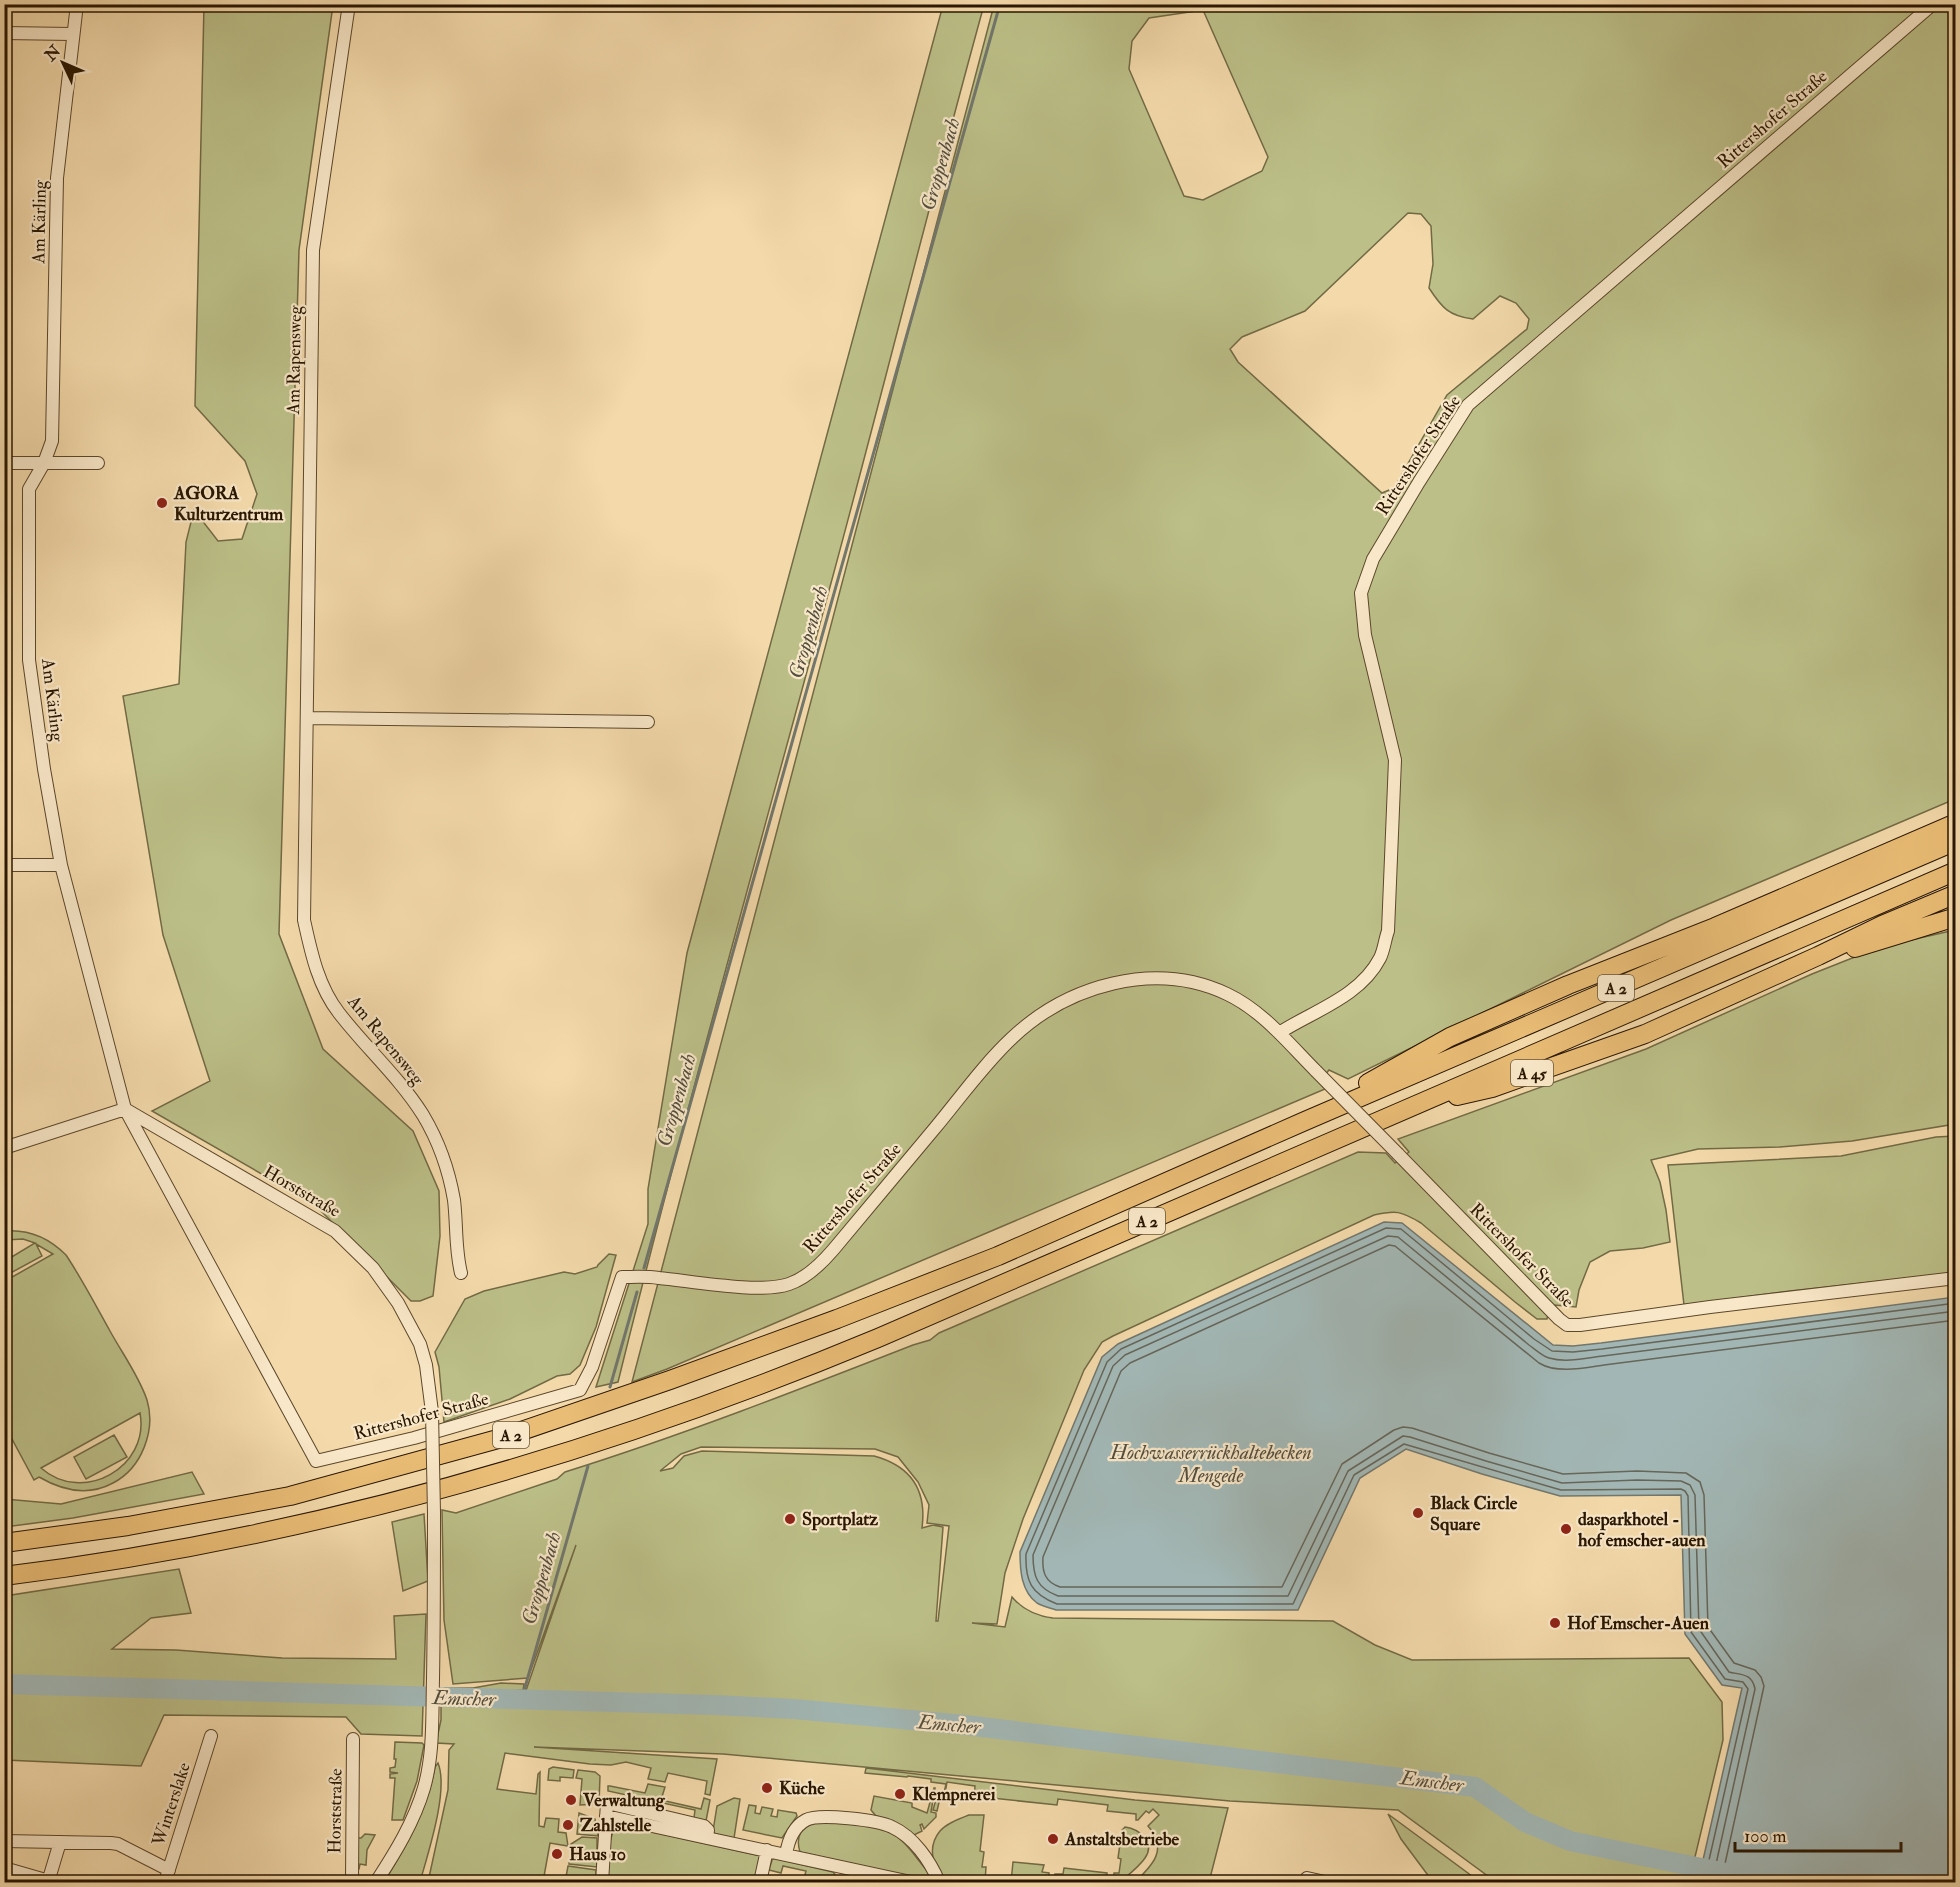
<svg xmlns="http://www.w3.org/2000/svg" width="1960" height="1887" viewBox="0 0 1960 1887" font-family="'IM FELL Double Pica',serif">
<rect width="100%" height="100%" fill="#f4daab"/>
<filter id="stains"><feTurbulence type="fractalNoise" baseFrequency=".00333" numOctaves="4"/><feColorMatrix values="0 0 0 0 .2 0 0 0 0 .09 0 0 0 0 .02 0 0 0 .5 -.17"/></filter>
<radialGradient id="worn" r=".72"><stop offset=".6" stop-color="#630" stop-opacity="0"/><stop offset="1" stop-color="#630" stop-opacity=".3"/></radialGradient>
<path fill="#bcbf88" stroke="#726a44" stroke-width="1.5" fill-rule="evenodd" d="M 204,5 L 333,5 L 299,250 L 279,934 L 323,1049 L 413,1131 L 439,1191 L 440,1236 L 433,1296 L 420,1301 L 411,1301 L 314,1204 L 152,1111 L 210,1081 L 163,935 L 123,696 L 179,684 L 186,542 L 194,510 L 218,541 L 242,539 L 257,494 L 245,461 L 195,406 Z
M 943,5 L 984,5 C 932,193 885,383 834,572 C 761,842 685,1111 618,1382 L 596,1387 L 648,1224 L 648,1189 L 687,953 Z
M 994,5 L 1955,5 L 1955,799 L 1671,920 L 1348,1079 L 1329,1070 L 1319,1082 L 1325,1089 L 667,1369 L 632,1382 ZM 1203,10 L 1268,157 L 1262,171 L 1203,200 L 1184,196 L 1129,69 L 1132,41 L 1149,18 ZM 1408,213 L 1421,214 L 1431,226 L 1433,264 L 1429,288 C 1442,308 1449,316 1473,319 L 1500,296 L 1516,303 L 1529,319 L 1527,329 L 1447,395 L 1394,488 L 1382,493 L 1238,362 L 1230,349 L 1242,337 L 1305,311 Z
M 1955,930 L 1955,1124 L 1852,1141 L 1780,1147 L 1698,1149 L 1651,1160 L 1660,1182 L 1666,1210 L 1670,1242 L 1643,1248 L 1610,1251 L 1590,1262 L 1579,1290 L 1576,1307 L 1554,1305 L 1549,1310 L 1547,1319 L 1537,1319 L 1515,1302 L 1421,1223 C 1401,1211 1396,1210 1374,1215 L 1113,1336 L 1102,1342 L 1084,1370 L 1023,1519 L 1005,1573 L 997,1624 L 972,1623 L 1005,1627 L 1012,1597 C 1023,1610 1036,1616 1053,1618 L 1333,1621 L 1375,1645 L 1412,1660 L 1689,1658 L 1722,1702 L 1723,1740 L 1689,1882 L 1496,1882 L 1398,1810 L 1230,1801 L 723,1754 L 534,1747 L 717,1759 L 710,1795 L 705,1794 L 707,1781 L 668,1773 L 665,1782 L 648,1779 L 651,1768 L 626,1762 L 611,1765 L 590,1764 L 505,1753 L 497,1789 L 536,1794 L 538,1774 L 540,1772 L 539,1826 L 544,1827 L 546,1818 L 559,1819 L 558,1832 L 566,1833 L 568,1846 L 550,1843 L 543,1882 L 428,1882 L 448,1790 L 449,1750 L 454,1744 L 436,1743 L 441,1720 L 441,1705 L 521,1705 L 576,1545 L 528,1678 L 453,1684 L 444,1620 L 442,1510 L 456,1513 L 557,1479 L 565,1472 C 683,1435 798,1390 913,1345 L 930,1340 L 939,1333 L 1358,1152 L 1386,1153 L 1395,1163 L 1409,1152 L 1398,1139 L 1646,1049 L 1812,974 L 1880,947 ZM 701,1447 L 875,1449 L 898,1457 L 918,1482 L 929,1505 L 927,1523 L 949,1526 L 938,1621 L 936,1621 L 943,1527 L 933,1525 L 922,1528 C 927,1490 911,1466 874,1456 L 702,1451 L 684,1456 L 673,1468 L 660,1471 L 681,1454 Z
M 1955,1136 L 1955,1273 L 1790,1291 L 1684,1305 L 1668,1165 L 1841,1156 L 1936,1137 Z
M 5,1231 C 30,1229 49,1238 66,1255 C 82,1279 96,1306 110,1331 C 122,1353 139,1376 147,1400 C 156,1430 142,1468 113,1483 C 89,1496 63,1491 39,1477 L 34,1480 L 5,1426 L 5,1281 L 53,1254 L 36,1244 L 42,1256 L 5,1276 L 5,1261 L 35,1243 L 23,1239 L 5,1240 ZM 140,1413 C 150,1467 83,1505 41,1468 Z
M 609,1254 L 616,1255 L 596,1327 L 580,1365 L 570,1374 L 557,1376 L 510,1399 L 444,1422 L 439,1367 L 435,1352 L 465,1299 L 484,1291 L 564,1272 L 575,1274 L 597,1267 L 598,1265 Z
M 114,1435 L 127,1457 L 86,1479 L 74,1457 Z
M 192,1472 L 204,1494 L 73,1518 L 5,1527 L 5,1499 L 61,1504 Z
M 424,1514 L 428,1581 L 403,1591 L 392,1522 Z
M 179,1569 L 191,1613 L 151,1618 L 112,1649 L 176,1650 L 282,1658 L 396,1659 L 394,1616 L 426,1614 L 422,1736 L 361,1734 L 346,1717 L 164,1715 L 141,1766 L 5,1760 L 5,1596 Z
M 501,1683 L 524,1684 L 523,1690 L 513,1691 L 441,1692 L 441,1688 L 473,1688 Z
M 395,1742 L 422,1743 L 424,1745 L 417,1781 L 403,1820 L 392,1820 L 395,1778 L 390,1778 L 390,1774 L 398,1773 L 390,1772 L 390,1768 L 395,1767 L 396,1759 L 394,1759 Z
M 438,1763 C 449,1790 428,1853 420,1882 L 384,1882 C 407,1845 427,1810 435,1767 Z
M 553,1767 L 574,1770 L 573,1778 L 560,1777 L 560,1781 L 548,1780 L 549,1769 Z
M 866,1768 L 1135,1800 L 1228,1808 L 1209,1882 L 1135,1882 C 1152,1866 1169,1849 1148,1826 L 1159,1815 L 1153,1809 L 1149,1813 L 1146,1811 L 1138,1820 L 1136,1820 L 1136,1814 L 1107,1811 L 1108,1805 L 1058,1799 L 1057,1805 L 982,1797 L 975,1801 L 974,1800 L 975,1786 L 947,1782 L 944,1799 L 940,1798 L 937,1811 L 933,1810 L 938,1792 L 944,1793 L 946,1784 L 931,1782 L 931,1779 L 908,1776 L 907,1777 L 865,1773 Z
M 578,1770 L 595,1772 L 600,1776 L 599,1804 L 580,1805 L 582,1779 L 576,1778 Z
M 648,1784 L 665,1787 L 661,1800 L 701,1809 L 704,1798 L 710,1800 L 706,1821 L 694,1818 L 695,1810 L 608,1791 L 608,1786 L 610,1786 L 645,1793 Z
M 934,1788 L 935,1788 L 931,1812 L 936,1813 L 936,1817 L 924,1829 L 922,1824 L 920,1825 L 922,1831 L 914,1835 L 891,1821 L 876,1816 L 871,1810 L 874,1796 L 912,1803 L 912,1807 L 927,1813 Z
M 734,1798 L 740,1799 L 734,1838 L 715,1834 L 713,1831 L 717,1806 Z
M 749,1805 L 756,1806 L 755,1813 L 760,1814 L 762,1807 L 773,1809 L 771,1816 L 777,1817 L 778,1810 L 796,1813 L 797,1816 L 782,1838 L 743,1830 Z
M 579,1813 L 595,1819 L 598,1836 L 577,1834 Z
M 1388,1814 L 1480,1882 L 1433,1882 L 1401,1839 Z
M 969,1815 L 984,1815 L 980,1851 L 984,1852 L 982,1867 L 986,1867 L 985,1882 L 949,1882 C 933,1871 926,1848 940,1831 C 947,1823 959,1819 969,1815 Z
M 817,1822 C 844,1824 881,1821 902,1841 C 912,1850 920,1863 929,1873 L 929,1877 L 923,1880 L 800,1852 C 795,1836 801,1827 817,1822 Z
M 622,1825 L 761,1856 L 755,1882 L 606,1882 L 610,1841 L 614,1829 Z
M 1125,1827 C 1139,1829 1156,1842 1145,1858 C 1139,1867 1128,1875 1120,1882 L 1114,1882 L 1114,1873 L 1119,1873 L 1121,1859 L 1118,1858 L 1122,1830 Z
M 365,1834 L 375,1835 L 367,1850 L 366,1865 L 360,1864 L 359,1869 L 356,1869 L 356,1838 L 361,1838 Z
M 582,1837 L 597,1838 L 597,1867 L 569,1864 L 571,1844 Z
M 774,1858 L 833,1872 L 837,1877 L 836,1882 L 803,1882 L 806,1871 L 783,1866 L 781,1873 L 769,1870 L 772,1860 Z
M 1013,1862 L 1044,1865 L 1042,1872 L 1049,1873 L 1048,1882 L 1011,1882 Z
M 568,1866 L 596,1870 L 596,1882 L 565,1882 Z
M 1064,1868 L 1107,1873 L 1107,1882 L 1054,1882 L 1055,1874 L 1063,1874 Z"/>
<path fill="#a2b7b5" stroke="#72776d" stroke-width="1.5" d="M 1384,1222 L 1402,1223 L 1553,1345 L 1573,1346 L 1601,1343 L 1955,1297 L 1955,1882 L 1698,1882 L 1742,1688 L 1722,1685 L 1685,1634 L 1681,1495 L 1560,1496 L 1482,1474 L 1406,1449 L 1360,1478 L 1298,1610 L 1056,1610 C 1050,1608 1042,1606 1037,1603 C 1021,1591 1020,1570 1020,1552 L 1102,1357 L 1118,1344 Z"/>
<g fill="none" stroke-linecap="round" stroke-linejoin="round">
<path stroke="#66665a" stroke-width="1.5" d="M 1704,1882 L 1748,1689 L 1743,1682 L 1725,1679 L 1691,1632 L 1688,1496 L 1685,1491 L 1681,1489 L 1561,1490 L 1404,1444 L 1354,1475 L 1293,1604 L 1057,1604 C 1031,1594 1025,1581 1026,1554 L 1107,1362 L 1121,1349 L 1386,1228 L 1401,1229 L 1534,1339 L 1552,1351 L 1573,1352 L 1602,1349 L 1956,1303
M 1712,1882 L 1755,1689 C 1752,1673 1741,1675 1729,1672 L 1699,1629 L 1695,1495 L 1690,1485 L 1681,1481 L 1637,1480 L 1562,1483 L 1486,1461 L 1410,1437 L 1403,1436 L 1348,1471 L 1288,1596 L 1058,1596 C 1037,1588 1033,1577 1033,1555 L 1113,1366 L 1125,1355 L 1388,1236 L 1398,1237 L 1529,1345 C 1535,1349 1542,1356 1549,1358 C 1566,1363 1586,1358 1603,1356 L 1956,1311
M 1721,1882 L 1764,1686 L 1761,1677 L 1755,1670 L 1734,1663 L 1708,1627 L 1704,1495 L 1700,1482 L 1686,1473 L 1637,1471 L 1563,1474 L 1489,1453 L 1412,1428 L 1403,1427 L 1394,1430 L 1342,1464 L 1282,1587 L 1060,1587 C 1045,1582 1042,1572 1043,1557 L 1121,1371 L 1130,1363 L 1389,1245 L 1395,1246 L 1539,1363 C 1557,1374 1584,1368 1604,1365 L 1956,1320"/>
<path stroke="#72776d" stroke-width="3" d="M 644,1268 L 1000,4
M 610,1387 L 637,1292
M 522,1698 L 588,1466"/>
<path stroke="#a2b7b5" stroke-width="20" d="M 4,1684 L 715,1705 L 794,1709 L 965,1725 L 1475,1787 L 1525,1822 L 1570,1841 L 1726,1873"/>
<defs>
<path id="minor" d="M 77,4 L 57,178 L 52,441 L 44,463 L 29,489 L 29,660 L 44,769 L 61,865 L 125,1109 L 316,1461 L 414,1438 L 580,1390 L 592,1367 L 622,1277 C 634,1277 647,1276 659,1278 C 691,1281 761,1294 789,1284 C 807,1278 821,1264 833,1250 C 867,1209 901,1169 935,1128 C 960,1098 984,1064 1012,1038 C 1068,985 1155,960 1227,994 C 1263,1011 1289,1044 1316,1071
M 349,4 L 313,250 L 304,920 C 311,952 318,986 339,1013 C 366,1048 399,1077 423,1115 C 438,1140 449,1171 454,1200 C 457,1225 455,1249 461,1273
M 4,33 L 72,34
M 4,463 L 98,463
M 307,718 L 648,722
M 4,865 L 61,865
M 1279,1033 C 1313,1011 1360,997 1380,958 C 1384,950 1385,939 1388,931 L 1395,760 L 1365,635 L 1361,593 L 1373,559 L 1419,482 L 1468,405 L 1933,4
M 125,1109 L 335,1231 L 373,1268 L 398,1303 L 420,1344 L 426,1365 L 432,1412
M 4,1148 L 125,1109
M 1398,1154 L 1559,1319 L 1567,1325 L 1580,1325 L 1710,1307 L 1956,1278
M 707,1838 L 911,1882
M 4,1841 L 111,1843 L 118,1844 L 169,1870
M 786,1855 C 788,1841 793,1827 806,1820 C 819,1813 878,1820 892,1827 C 914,1837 930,1861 939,1882
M 4,1868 L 49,1881
M 1307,1878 L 1325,1882
M 48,1882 L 60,1842
M 165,1882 L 211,1736
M 352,1882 L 353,1739
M 376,1882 C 395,1853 414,1822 424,1788 C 434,1753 432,1715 433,1679 C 434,1623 434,1568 434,1513
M 602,1882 L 607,1803 L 704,1826 L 708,1830 L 707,1838 L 606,1816
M 760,1882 L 767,1850"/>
<path id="highway" d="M 1855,948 L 1956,917
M 1368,1083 L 1450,1037 L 1568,985 L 1715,927 L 1956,823
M 1457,1096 L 1492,1088 L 1645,1034 L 1818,956 L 1882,925 L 1956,894
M 4,1543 L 128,1526 L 290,1496 L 498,1439 L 670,1380 L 837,1319 L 998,1256 L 1305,1121 L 1956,841
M 4,1576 C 305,1539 599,1454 878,1338 L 1956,871"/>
</defs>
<use href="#minor" stroke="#5c472b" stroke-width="14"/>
<use href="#highway" stroke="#291600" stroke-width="20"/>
<use href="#minor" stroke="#f8e7c8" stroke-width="12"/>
<use href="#highway" stroke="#eabd76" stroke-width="18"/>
<defs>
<path id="minor-bridge" d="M 1316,1071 L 1398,1154
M 432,1412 L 434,1513"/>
</defs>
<use href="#minor-bridge" stroke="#5c472b" stroke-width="14" stroke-linecap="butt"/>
<use href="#minor-bridge" stroke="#f8e7c8" stroke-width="12"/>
</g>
<g fill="#8f2418" stroke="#f8e7c8" stroke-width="2">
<circle cx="162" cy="503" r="6"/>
<circle cx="1418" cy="1513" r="6"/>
<circle cx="790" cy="1519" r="6"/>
<circle cx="1566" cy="1529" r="6"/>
<circle cx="1555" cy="1623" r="6"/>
<circle cx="767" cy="1788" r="6"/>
<circle cx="900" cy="1794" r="6"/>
<circle cx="571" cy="1800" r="6"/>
<circle cx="568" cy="1825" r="6"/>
<circle cx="1053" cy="1839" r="6"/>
<circle cx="557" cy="1854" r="6"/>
</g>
<g text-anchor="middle" stroke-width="4.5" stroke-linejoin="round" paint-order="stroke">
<g fill="#f8e7c8" stroke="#67553c" stroke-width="1.5">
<rect x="1598" y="975" width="36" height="26" rx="4.5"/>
<rect x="1511" y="1060" width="42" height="26" rx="4.5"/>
<rect x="1129" y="1208" width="36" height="26" rx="4.5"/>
<rect x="493" y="1422" width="36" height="26" rx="4.5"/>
</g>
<g font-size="16" font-weight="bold" fill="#291600">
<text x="1616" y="994">A 2</text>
<text x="1532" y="1079">A 45</text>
<text x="1147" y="1227">A 2</text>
<text x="511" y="1441">A 2</text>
</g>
<g font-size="18" fill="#291600" stroke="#f8e7c8">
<text transform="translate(1772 119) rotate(-41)" y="6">Rittershofer Straße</text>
<text transform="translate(39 222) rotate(-89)" y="6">Am Kärling</text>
<text transform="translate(294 360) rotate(-89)" y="6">Am Rapensweg</text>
<text transform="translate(1418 455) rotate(-57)" y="6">Rittershofer Straße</text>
<text transform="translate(53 700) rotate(83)" y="6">Am Kärling</text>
<text transform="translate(386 1040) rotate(51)" y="6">Am Rapensweg</text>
<text transform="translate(302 1191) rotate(30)" y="6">Horststraße</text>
<text transform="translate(852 1198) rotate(-49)" y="6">Rittershofer Straße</text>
<text transform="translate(1522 1255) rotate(45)" y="6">Rittershofer Straße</text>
<text transform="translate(421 1416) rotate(-15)" y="6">Rittershofer Straße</text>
<text transform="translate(171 1804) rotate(-72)" y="6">Winterslake</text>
<text transform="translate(335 1811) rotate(-89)" y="6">Horststraße</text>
</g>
<g font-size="18" font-weight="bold" fill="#291600" stroke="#f8e7c8" text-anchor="start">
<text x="174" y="499">AGORA<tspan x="174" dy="21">Kulturzentrum</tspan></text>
<text x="1430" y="1509">Black Circle<tspan x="1430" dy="21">Square</tspan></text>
<text x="802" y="1525">Sportplatz</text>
<text x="1578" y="1525">dasparkhotel -<tspan x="1578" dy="21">hof emscher-auen</tspan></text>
<text x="1567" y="1629">Hof Emscher-Auen</text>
<text x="779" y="1794">Küche</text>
<text x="912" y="1800">Klempnerei</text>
<text x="583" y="1806">Verwaltung</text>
<text x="580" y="1831">Zahlstelle</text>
<text x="1065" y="1845">Anstaltsbetriebe</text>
<text x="569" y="1860">Haus 10</text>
</g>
<g font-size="20" font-style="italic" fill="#534e3f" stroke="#f8e7c8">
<text transform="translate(940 164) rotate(-74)" y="7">Groppenbach</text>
<text transform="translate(808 632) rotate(-74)" y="7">Groppenbach</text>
<text transform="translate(676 1100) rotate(-74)" y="7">Groppenbach</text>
<text x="1211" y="1459">Hochwasserrückhaltebecken<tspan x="1211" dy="23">Mengede</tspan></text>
<text transform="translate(541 1578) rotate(-74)" y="7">Groppenbach</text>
<text transform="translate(464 1698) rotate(2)" y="7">Emscher</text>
<text transform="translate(949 1724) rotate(5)" y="7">Emscher</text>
<text transform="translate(1432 1781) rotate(7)" y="7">Emscher</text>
</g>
</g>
<rect width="1960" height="1887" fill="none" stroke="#f4daab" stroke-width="24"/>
<rect x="6" y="6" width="1948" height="1875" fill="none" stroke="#291600" stroke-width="3"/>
<rect x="12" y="12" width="1936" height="1863" fill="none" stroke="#291600" stroke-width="1.5"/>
<g transform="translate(63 63) rotate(314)" stroke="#f8e7c8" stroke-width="4.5" paint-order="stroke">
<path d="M0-4.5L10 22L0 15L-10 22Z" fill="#291600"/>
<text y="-9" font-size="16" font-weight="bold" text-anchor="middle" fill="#291600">N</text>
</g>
<path d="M1735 1842v9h166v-9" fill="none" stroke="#291600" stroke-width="3"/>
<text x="1744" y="1842" font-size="18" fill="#291600" stroke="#f8e7c8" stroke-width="4.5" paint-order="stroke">100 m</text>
<rect width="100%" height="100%" filter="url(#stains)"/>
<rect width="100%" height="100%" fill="url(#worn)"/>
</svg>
